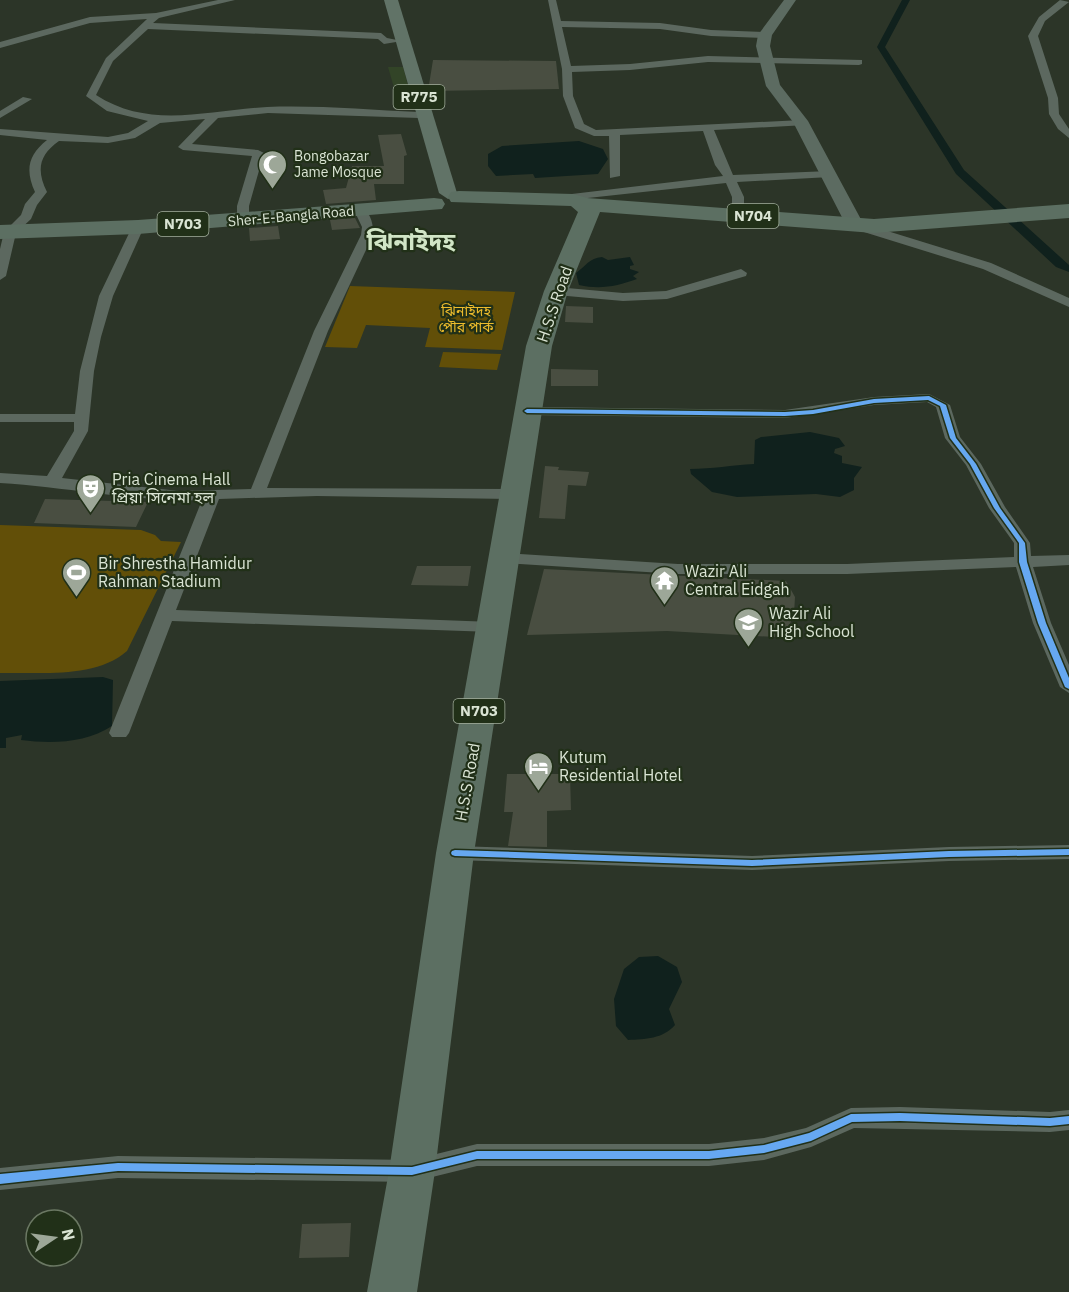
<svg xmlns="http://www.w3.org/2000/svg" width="1069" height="1292" viewBox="0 0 1069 1292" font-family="'IBM Plex Sans','Noto Sans Bengali',sans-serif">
<rect width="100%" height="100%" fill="#2c3528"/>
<path fill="#324427" d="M 388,67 L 403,67 L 411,97 L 397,98 Z"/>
<path fill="#624f08" d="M 350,286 L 515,292 L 502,350 L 425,347 L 430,328 L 366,325 L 357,348 L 325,347 Z
M 443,352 L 501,354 L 497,370 L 439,367 Z
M 0,525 L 141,530 L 155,535 L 161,541 L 181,542 L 127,651 C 95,679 40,672 0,673 Z"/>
<path fill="#10211d" d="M 579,141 L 603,149 L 608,159 L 598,174 L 535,178 L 533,174 L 496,176 L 488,166 L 488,154 L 502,146 Z
M 602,257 L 608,260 L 630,257 L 634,265 L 630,266 L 630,269 L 639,272 L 633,276 L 637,279 C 617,286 601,290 579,285 L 576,273 C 586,266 589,258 602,257 Z
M 810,432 L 839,438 L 845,446 L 835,449 L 834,453 L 842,456 L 842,463 L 862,467 L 854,478 L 854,490 L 840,497 L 816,494 L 737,497 L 712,492 L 691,474 L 690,469 C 712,469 732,465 754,464 L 755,440 L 761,437 Z
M 103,677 L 113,680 L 112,726 C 86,743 52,744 21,740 L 22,735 L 6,738 L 6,748 L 0,748 L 0,681 Z
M 658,956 L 677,967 L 682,982 L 669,1009 L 675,1025 C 663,1039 645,1039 628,1040 L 616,1026 L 614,999 L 624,969 L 639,957 Z"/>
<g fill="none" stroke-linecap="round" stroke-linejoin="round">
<path fill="#10211d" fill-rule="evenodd" d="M 902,0 L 910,0 L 885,47 L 964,170 L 1069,265 L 1069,272 L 1056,267 L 956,174 L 877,47 Z"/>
</g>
<path fill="#494e41" d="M 433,60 L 556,61 L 559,89 L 428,91 Z
M 401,134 L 407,155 L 404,156 L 404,184 L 374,184 L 376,200 L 326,204 L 323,190 L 346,188 L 352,166 L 384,166 L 378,135 Z
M 355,218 L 360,228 L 332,230 L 330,220 Z
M 278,226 L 280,239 L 250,241 L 249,228 Z
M 566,306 L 593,307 L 593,323 L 565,322 Z
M 551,369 L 598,370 L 598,386 L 551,386 Z
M 545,466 L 559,467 L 558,470 L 589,472 L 586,486 L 568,485 L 565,519 L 539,518 Z
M 45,499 L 148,502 L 136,527 L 34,523 Z
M 417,566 L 471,566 L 468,586 L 411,585 Z
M 544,569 L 786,581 L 795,597 L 794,614 L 787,631 L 775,637 L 667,631 L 527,635 Z
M 507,774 L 570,774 L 571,810 L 547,811 L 547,847 L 508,846 L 513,812 L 504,812 Z
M 351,1223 L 349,1257 L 299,1258 L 302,1224 Z"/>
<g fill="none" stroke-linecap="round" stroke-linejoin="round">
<path fill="#5c685f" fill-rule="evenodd" d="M 218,0 L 235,0 L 159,18 L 153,23 L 381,33 L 387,38 L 402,41 L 384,44 L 378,39 L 148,29 L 113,61 L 96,95 C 150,130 207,110 267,107 C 317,105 369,110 419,112 L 424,115 L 419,118 L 268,113 L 218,118 L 192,144 L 258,150 L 264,153 L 249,206 L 249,220 L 243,224 L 237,220 L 237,206 L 252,156 L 183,150 L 178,147 L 205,119 L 160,123 L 135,138 L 108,143 L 59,141 C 39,155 36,170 47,192 L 37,205 L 31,219 L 16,233 L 6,276 L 0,280 L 0,249 L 4,232 L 21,215 L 25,204 L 35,192 C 25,170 28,155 47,140 L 0,135 L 0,129 L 108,137 L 128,133 L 148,121 L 107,111 L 86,96 L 106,58 L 147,19 L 90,23 L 0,48 L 0,42 L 90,17 L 156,13 Z
M 548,0 L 556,0 L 561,21 L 660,23 L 711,30 L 765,32 L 770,35 L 765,38 L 711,36 L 660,29 L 562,27 L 571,66 L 630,64 L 708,56 L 862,60 L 862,64 L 859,65 L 708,62 L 630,70 L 572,72 L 573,96 L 584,124 L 596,130 L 802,120 L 807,123 L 806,125 L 714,130 L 733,175 L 830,171 L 836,174 L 830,177 L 737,182 L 744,197 L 744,214 L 738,218 L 732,214 L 732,197 L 726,183 L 551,202 L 551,198 L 555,196 L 723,176 L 715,165 L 703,131 L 620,135 L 620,176 L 610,178 L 609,136 L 594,136 L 575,128 L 563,96 L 562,69 Z
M 1060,0 L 1069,2 L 1045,21 L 1038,36 L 1058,98 L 1059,114 L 1069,129 L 1069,138 L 1058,129 L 1049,114 L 1048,98 L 1028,36 L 1039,17 Z
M 23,97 L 32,99 L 0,118 L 0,111 Z
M 360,206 C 370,210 374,225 373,235 L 328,331 L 267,488 L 515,489 L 523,494 L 515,499 L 317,496 L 219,499 L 176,610 L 493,622 L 502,627 L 493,632 L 172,621 L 129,733 L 126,737 L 112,737 L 109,733 L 202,500 C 136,502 67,487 0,483 L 0,473 L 47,476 L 74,431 L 74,422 L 0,422 L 0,414 L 75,414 L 80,371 L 99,296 L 132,227 L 142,224 L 144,227 L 113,296 L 101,337 L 94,371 L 88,431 L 62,478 L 179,491 L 251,489 L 314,331 L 361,235 L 362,227 L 354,210 Z
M 855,221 L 991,263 L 1069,298 L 1069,307 L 983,269 L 851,228 L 849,225 Z
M 741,269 L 747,273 L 746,276 L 667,299 L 623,301 L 556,295 L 549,291 L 556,287 L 623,293 L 666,291 Z
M 929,394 L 950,405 L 960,437 L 981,464 L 1005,507 L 1030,543 L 1031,556 L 1069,555 L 1069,565 L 1033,567 L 1051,623 L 1069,665 L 1069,693 L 1060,687 L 1033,623 L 1016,567 L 847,574 L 678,574 L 505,563 L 497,558 L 505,553 L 678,564 L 847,564 L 1014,557 L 1014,543 L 989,508 L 966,465 L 945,438 L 936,407 L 927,402 L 874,405 L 785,418 L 527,415 L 520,411 L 527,407 L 785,410 L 874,397 Z
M 1069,845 L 1069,859 L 949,861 L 752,870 L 455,860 L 448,858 L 445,853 L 448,848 L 455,846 L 752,856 L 949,847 Z
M 900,1107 L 1050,1112 L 1069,1110 L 1069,1130 L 1050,1132 L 854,1128 L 811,1147 L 764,1160 L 709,1166 L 477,1166 L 412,1182 L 118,1178 L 0,1190 L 0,1168 L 118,1156 L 412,1160 L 477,1144 L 709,1144 L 764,1138 L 806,1128 L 851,1108 Z"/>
<path fill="#5c6b61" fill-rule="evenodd" d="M 784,0 L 796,0 L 772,35 L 770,46 L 780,85 L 808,121 L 864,225 L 861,229 L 855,230 L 846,225 L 793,122 L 766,86 L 756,46 L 758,35 Z"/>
<path fill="#617367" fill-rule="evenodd" d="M 384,0 L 398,0 L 457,193 L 455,197 L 448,199 L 439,193 Z"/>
<path fill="#5c6f62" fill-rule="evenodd" d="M 459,191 L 573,194 L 587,198 L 874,219 L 1069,204 L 1069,218 L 874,233 L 600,212 L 568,291 L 552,346 L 474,853 L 435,1171 L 417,1292 L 367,1292 L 389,1171 L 436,853 L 526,346 L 544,291 L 578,212 L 571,206 L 451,202 L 448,197 L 451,192 Z
M 434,198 L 442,199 L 445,204 L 442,209 L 138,234 L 0,239 L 0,225 L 138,220 Z"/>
<defs>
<path id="cycleway" d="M 929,396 L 946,405 L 956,438 L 976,464 L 1000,508 L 1025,543 L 1027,562 L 1046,623 L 1069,678 L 1069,689 L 1065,687 L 1038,623 L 1019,562 L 1019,543 L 994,508 L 970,464 L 950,438 L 940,406 L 928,400 L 874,403 L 813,414 L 785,416 L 527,413 L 524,411 L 527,409 L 785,412 L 813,410 L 874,399 Z
M 1069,849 L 1069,855 L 949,857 L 752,866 L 455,856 L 452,855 L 451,853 L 452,851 L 455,850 L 752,860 L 949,851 Z
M 900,1113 L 1050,1118 L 1069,1116 L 1069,1124 L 1050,1126 L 900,1121 L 852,1122 L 811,1141 L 764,1153 L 709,1159 L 477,1159 L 412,1175 L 118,1171 L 0,1184 L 0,1174 L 118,1163 L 412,1167 L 477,1151 L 709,1151 L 764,1145 L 809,1133 L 851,1114 Z"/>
</defs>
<use href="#cycleway" stroke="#213018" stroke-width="3"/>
<use href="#cycleway" fill="#66a8f1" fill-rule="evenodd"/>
</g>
<defs>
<symbol id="mosque-pin" viewBox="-11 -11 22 30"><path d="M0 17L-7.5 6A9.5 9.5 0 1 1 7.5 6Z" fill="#9da798" stroke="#213018"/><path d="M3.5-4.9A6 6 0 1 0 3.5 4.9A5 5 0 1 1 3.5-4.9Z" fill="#fff"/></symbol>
<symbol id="theatre-pin" viewBox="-11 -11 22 30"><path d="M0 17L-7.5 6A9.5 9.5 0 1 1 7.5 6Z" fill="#9da798" stroke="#213018"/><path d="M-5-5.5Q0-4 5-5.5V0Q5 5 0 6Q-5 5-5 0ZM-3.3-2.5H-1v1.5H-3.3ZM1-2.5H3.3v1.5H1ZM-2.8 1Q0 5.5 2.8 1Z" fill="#fff"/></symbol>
<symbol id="stadium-pin" viewBox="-11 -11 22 30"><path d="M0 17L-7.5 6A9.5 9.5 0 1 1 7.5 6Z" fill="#9da798" stroke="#213018"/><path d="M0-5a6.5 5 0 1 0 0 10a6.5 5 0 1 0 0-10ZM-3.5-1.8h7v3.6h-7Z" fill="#fff"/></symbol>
<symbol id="temple-pin" viewBox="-11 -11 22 30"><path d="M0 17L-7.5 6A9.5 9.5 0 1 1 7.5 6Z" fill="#9da798" stroke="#213018"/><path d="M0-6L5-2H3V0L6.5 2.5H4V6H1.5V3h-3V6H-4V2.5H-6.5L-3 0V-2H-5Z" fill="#fff"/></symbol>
<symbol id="school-pin" viewBox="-11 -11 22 30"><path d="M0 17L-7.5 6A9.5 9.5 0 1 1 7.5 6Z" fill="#9da798" stroke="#213018"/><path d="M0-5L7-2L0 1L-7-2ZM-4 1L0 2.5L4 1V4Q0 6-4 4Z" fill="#fff"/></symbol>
<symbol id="hotel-pin" viewBox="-11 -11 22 30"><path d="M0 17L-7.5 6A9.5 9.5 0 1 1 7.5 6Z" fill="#9da798" stroke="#213018"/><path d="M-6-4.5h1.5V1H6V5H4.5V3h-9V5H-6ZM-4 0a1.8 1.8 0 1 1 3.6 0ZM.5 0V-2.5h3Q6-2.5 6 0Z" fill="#fff"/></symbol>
</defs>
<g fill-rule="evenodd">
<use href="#mosque-pin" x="256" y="148" width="33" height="45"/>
<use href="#theatre-pin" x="74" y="472" width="33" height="45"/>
<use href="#stadium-pin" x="60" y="556" width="33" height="45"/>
<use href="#temple-pin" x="648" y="564" width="33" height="45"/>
<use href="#school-pin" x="732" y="606" width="33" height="45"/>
<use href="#hotel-pin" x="522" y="750" width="33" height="45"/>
</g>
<g text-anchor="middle" stroke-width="4.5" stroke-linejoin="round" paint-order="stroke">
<g font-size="14" fill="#dae4d4" stroke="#213018" text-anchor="start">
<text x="294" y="161">Bongobazar<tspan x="294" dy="16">Jame Mosque</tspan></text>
</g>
<g font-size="14" fill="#dae4d4" stroke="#213018">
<text transform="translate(291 216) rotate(-5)" y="5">Sher-E-Bangla Road</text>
</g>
<g font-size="14" fill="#edbc2c" stroke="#213018">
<text x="466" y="316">ঝিনাইদহ<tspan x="466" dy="16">পৌর পার্ক</tspan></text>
</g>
<g fill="#213018" stroke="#a2ae9c" stroke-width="1.5">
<rect x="393.5" y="85" width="51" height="24" rx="4.5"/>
<rect x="727.5" y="204" width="51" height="24" rx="4.5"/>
<rect x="157.5" y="212" width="51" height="24" rx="4.5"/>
<rect x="453.5" y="699" width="51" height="24" rx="4.5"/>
</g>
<g font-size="15" font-weight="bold" fill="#dae4d4">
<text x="419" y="102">R775</text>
<text x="753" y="221">N704</text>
<text x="183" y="229">N703</text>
<text x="479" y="716">N703</text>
</g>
<g font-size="16" fill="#dae4d4" stroke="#213018">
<text transform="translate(554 304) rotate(-71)" y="6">H.S.S Road</text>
<text transform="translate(467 782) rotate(-80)" y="6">H.S.S Road</text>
</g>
<g font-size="16" fill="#dae4d4" stroke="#213018" text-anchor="start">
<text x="112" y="485">Pria Cinema Hall<tspan x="112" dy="18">প্রিয়া সিনেমা হল</tspan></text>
<text x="98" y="569">Bir Shrestha Hamidur<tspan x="98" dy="18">Rahman Stadium</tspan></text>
<text x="685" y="577">Wazir Ali<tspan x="685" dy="18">Central Eidgah</tspan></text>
<text x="769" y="619">Wazir Ali<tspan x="769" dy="18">High School</tspan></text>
<text x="559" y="763">Kutum<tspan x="559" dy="18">Residential Hotel</tspan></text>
</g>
<g font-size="24" font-weight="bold" fill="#d1e5c6" stroke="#213018">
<text x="411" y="250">ঝিনাইদহ</text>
</g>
</g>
<g transform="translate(54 1238) rotate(77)"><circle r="28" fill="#213018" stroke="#6b7863" stroke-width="1.5"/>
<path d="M0-4.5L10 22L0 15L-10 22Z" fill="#9da798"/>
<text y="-9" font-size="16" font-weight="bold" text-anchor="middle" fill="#dae4d4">N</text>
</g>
</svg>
